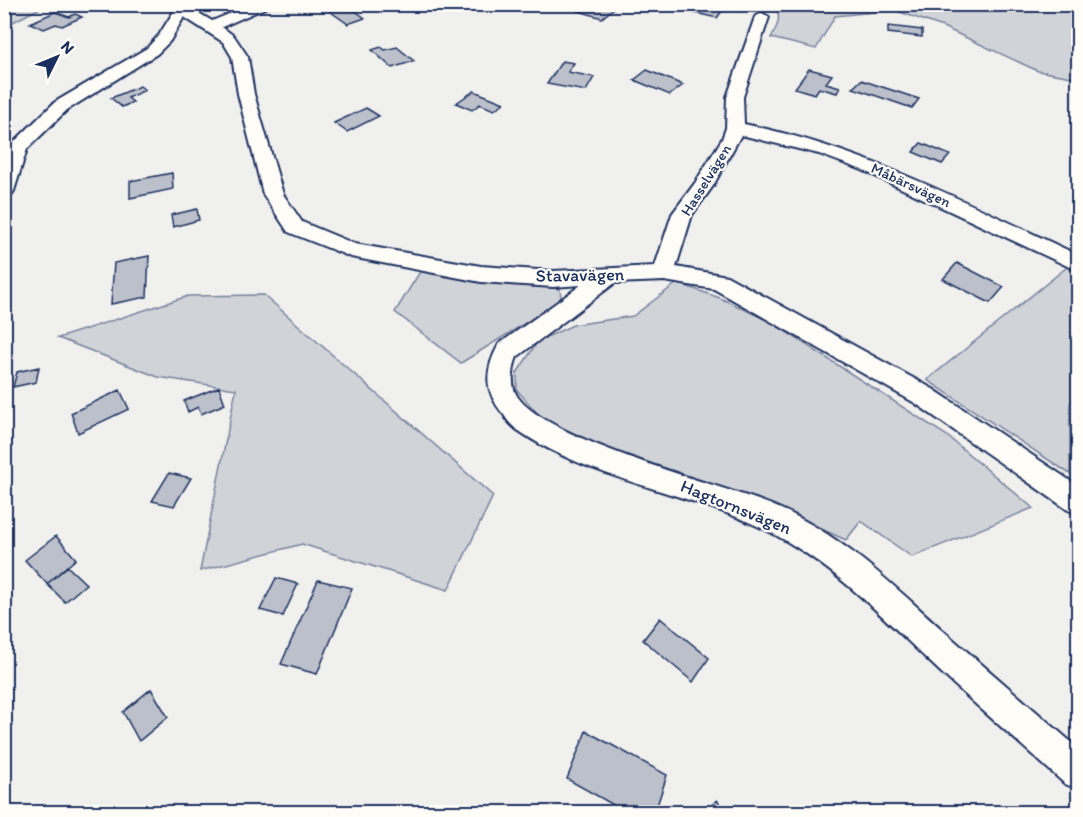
<svg xmlns="http://www.w3.org/2000/svg" width="1083" height="817" viewBox="0 0 1083 817" font-family="Itim,sans-serif">
<rect width="100%" height="100%" fill="#f0f0ee"/>
<filter id="ink" filterUnits="userSpaceOnUse"><feTurbulence type="fractalNoise" baseFrequency=".0167" numOctaves="2"/><feDisplacementMap in="SourceGraphic" scale="12" xChannelSelector="R" yChannelSelector="G"/><feConvolveMatrix kernelMatrix="1 2 1 2 8 2 1 2 1" color-interpolation-filters="sRGB"/></filter>
<g filter="url(#ink)">
<path fill="#d0d3d8" stroke="#76819b" stroke-width="1.5" d="M 5,4 L 46,4 L 46,5 L 5,26 Z
M 757,5 L 1078,5 L 1078,78 L 1038,71 L 943,27 L 894,10 L 835,16 L 816,49 L 771,38 C 776,28 782,19 776,8 Z
M 1067,267 L 1078,272 L 1078,390 L 1070,404 L 1070,474 L 927,380 Z
M 421,270 L 560,289 L 561,298 L 554,305 L 461,363 L 395,312 Z
M 677,283 L 720,298 L 771,322 L 946,435 L 1033,508 L 912,557 L 861,521 L 846,540 L 750,497 L 573,437 L 545,422 L 517,390 L 517,373 L 538,341 L 573,325 L 633,316 Z
M 264,295 L 493,496 L 448,590 L 302,544 L 200,571 L 236,389 L 158,377 L 58,338 L 188,296 Z"/>
<path fill="#bbc0ca" stroke="#1b2f5e" stroke-width="1.5" d="M 346,4 L 365,18 L 348,24 L 328,10 Z
M 569,4 L 602,4 L 614,8 L 602,18 L 565,7 Z
M 696,6 L 722,11 L 717,18 L 691,12 Z
M 55,12 L 69,17 L 75,14 L 82,17 L 62,26 L 56,24 L 44,29 L 30,23 Z
M 888,26 L 922,30 L 922,37 L 888,33 Z
M 381,47 L 385,50 L 397,47 L 414,61 L 392,68 L 372,50 Z
M 562,61 L 574,63 L 568,72 L 594,77 L 586,91 L 547,84 Z
M 809,69 L 832,75 L 826,83 L 840,87 L 837,93 L 819,88 L 815,94 L 795,88 Z
M 647,70 L 683,85 L 670,95 L 634,80 Z
M 861,80 L 919,99 L 912,108 L 853,88 Z
M 140,86 L 145,90 L 128,98 L 133,102 L 122,107 L 111,98 Z
M 474,91 L 504,103 L 494,110 L 480,104 L 472,110 L 456,103 Z
M 366,108 L 379,116 L 347,132 L 334,123 Z
M 921,143 L 950,155 L 942,164 L 913,152 Z
M 172,173 L 173,189 L 130,198 L 130,181 Z
M 197,209 L 199,220 L 173,227 L 171,215 Z
M 149,256 L 147,297 L 111,304 L 114,263 Z
M 957,263 L 1004,287 L 990,303 L 943,279 Z
M 39,367 L 36,382 L 13,387 L 17,372 Z
M 219,387 L 225,404 L 201,414 L 198,407 L 188,412 L 184,401 Z
M 120,390 L 129,409 L 78,433 L 71,413 Z
M 169,473 L 191,478 L 174,506 L 152,501 Z
M 56,536 L 76,559 L 47,584 L 25,560 Z
M 67,566 L 86,584 L 65,602 L 47,584 Z
M 276,578 L 298,584 L 283,616 L 260,610 Z
M 318,580 L 352,588 L 317,674 L 281,664 Z
M 660,618 L 709,658 L 693,682 L 643,640 Z
M 151,689 L 168,717 L 139,741 L 123,712 Z
M 586,731 L 667,775 L 655,812 L 626,812 L 567,779 Z
M 717,800 L 726,812 L 704,812 Z"/>
<g fill="none" stroke-linecap="round" stroke-linejoin="round">
<defs>
<path id="minor" d="M 164,4 L 187,6 L 212,21 L 253,4 L 274,4 L 222,27 L 234,36 L 248,57 L 254,94 L 283,194 L 302,222 L 355,244 L 481,266 L 553,271 L 655,266 L 672,214 L 695,183 L 722,139 L 726,128 L 727,97 L 755,17 L 762,13 L 769,17 L 743,97 L 744,124 C 863,148 969,204 1078,255 L 1078,271 L 862,170 L 819,154 L 741,135 L 713,186 L 692,215 L 676,267 L 727,276 L 933,389 L 1078,486 L 1078,514 L 1068,510 L 915,403 L 714,289 L 664,281 L 615,283 L 517,357 C 513,366 511,383 515,392 C 534,436 713,483 761,501 C 838,528 895,588 955,641 C 996,677 1037,712 1078,748 L 1078,789 L 1065,784 C 1020,743 974,704 930,662 C 885,619 842,574 788,542 C 704,492 595,485 516,429 C 511,425 507,420 504,415 C 484,392 484,371 499,344 L 581,285 L 553,287 L 481,282 L 351,257 L 288,232 L 263,194 L 238,94 L 232,57 L 223,42 L 184,17 L 170,41 L 157,54 L 67,110 L 27,149 L 14,191 L 11,195 L 4,197 L 4,162 L 13,143 L 55,102 L 147,48 L 159,35 L 174,11 Z"/>
</defs>
<use href="#minor" stroke="#1b2f5e" stroke-width="4"/>
<use href="#minor" fill="#fdfcf7" fill-rule="evenodd"/>
</g>
</g>
<g text-anchor="middle" stroke-width="4.5" stroke-linejoin="round" paint-order="stroke">
<g font-size="15" fill="#1b2f5e" stroke="#fdfcf7">
<text transform="translate(706 180) rotate(-58)" y="5">Hasselvägen</text>
<text transform="translate(911 185) rotate(25)" y="5">Måbärsvägen</text>
</g>
<g font-size="18" fill="#1b2f5e" stroke="#fdfcf7">
<text transform="translate(580 275) rotate(-1)" y="6">Stavavägen</text>
<text transform="translate(736 507) rotate(22)" y="6">Hagtornsvägen</text>
</g>
</g>
<rect width="1083" height="817" fill="none" stroke="#fdfcf7" stroke-width="24"/>
<rect x="12" y="12" width="1059" height="793" fill="none" stroke="#1b2f5e" stroke-width="2" filter="url(#ink)"/>
<g transform="translate(57 57) rotate(47)" stroke="#fdfcf7" stroke-width="4.5" paint-order="stroke">
<path d="M0-4.5L10 22L0 15L-10 22Z" fill="#1b2f5e"/>
<text y="-9" font-size="16" font-weight="bold" text-anchor="middle" fill="#1b2f5e">N</text>
</g>
</svg>
